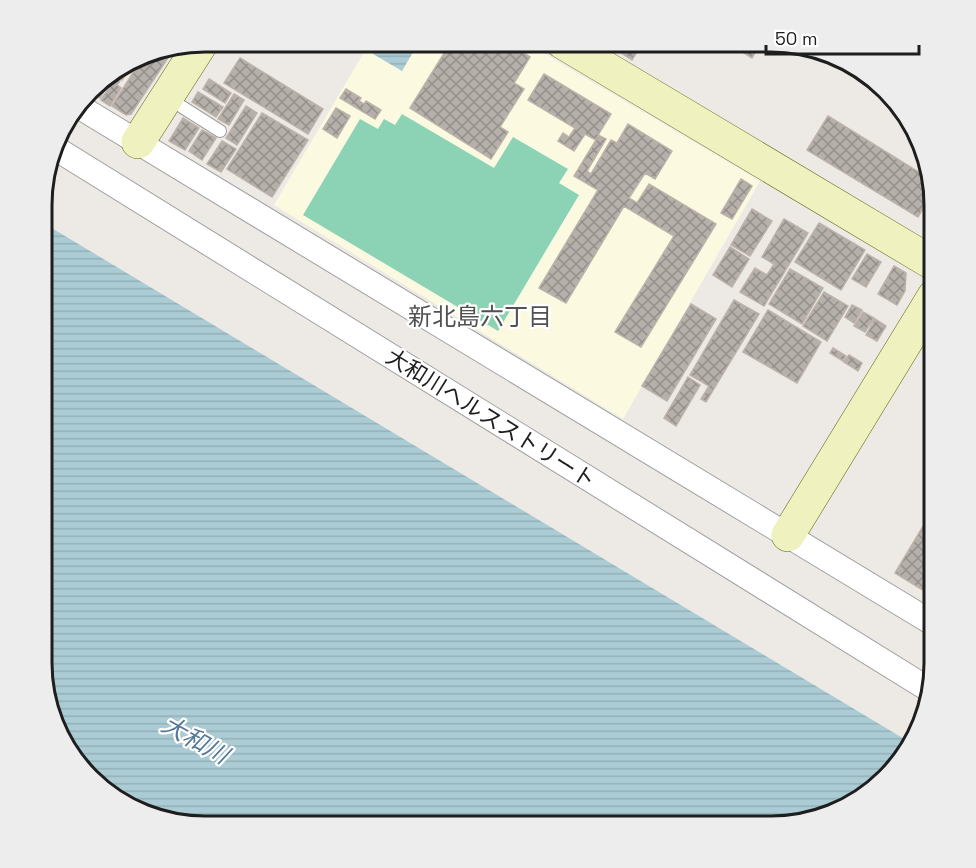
<svg xmlns="http://www.w3.org/2000/svg" width="976" height="868" viewBox="0 0 976 868" font-family="'Space Grotesk','Noto Sans JP',sans-serif">
<defs>
<pattern id="water-rules" width="6" height="5" patternUnits="userSpaceOnUse" patternTransform="scale(1.5)"><rect width="6" height="5" fill="#abccd5"/><path d="M0 2.5h6" fill="none" stroke="#93afb6"/></pattern>
<pattern id="building-cross-hatch" width="8" height="8" patternUnits="userSpaceOnUse" patternTransform="scale(1.5)"><rect width="8" height="8" fill="#b6b0ab"/><path d="M0 0l8 8M0 8l8-8" fill="none" stroke="#938f8b"/></pattern>
</defs>
<rect width="100%" height="100%" fill="#edeae5"/>
<path fill="#fbfae0" d="M 370,42 L 525,42 L 760,181 L 623,419 L 274,205 Z"/>
<path fill="#8cd3b6" d="M 402,114 L 494,168 L 513,137 L 568,169 L 559,183 L 579,195 L 498,331 L 303,215 L 360,119 L 378,129 L 384,119 L 395,125 Z"/>
<path fill="url(#water-rules)" d="M 380,42 L 419,42 L 402,71 L 373,54 Z
M 45,224 L 911,743 L 879,785 L 834,813 L 781,826 L 205,826 L 133,809 L 83,771 L 55,726 L 42,673 Z"/>
<path fill="url(#building-cross-hatch)" stroke="#bdb2a9" stroke-width="1.5" d="M 451,42 L 507,42 L 530,57 L 514,83 L 524,89 L 500,127 L 508,132 L 491,159 L 410,108 Z
M 615,42 L 631,42 L 640,47 L 632,60 L 612,47 Z
M 739,42 L 761,42 L 752,58 L 736,48 Z
M 175,47 L 131,114 L 126,115 L 112,106 L 144,55 L 152,51 Z
M 240,58 L 323,109 L 308,134 L 224,83 Z
M 136,60 L 131,70 L 125,67 Z
M 123,68 L 128,71 L 122,80 L 113,74 Z
M 544,74 L 611,114 L 598,135 L 606,139 L 587,171 L 591,174 L 611,140 L 617,143 L 628,124 L 672,151 L 655,179 L 645,173 L 629,198 L 637,203 L 649,184 L 716,224 L 641,347 L 615,332 L 674,236 L 624,206 L 566,303 L 539,288 L 598,190 L 574,176 L 596,140 L 585,134 L 574,151 L 558,141 L 563,133 L 569,137 L 575,128 L 528,100 Z
M 109,76 L 112,78 L 100,98 L 90,92 L 98,82 Z
M 115,78 L 120,81 L 117,85 L 121,88 L 110,106 L 101,100 Z
M 209,79 L 231,93 L 225,103 L 203,89 Z
M 346,89 L 361,98 L 359,101 L 364,104 L 366,101 L 381,110 L 375,119 L 340,98 Z
M 198,92 L 223,107 L 216,117 L 192,102 Z
M 234,94 L 244,100 L 229,125 L 218,119 Z
M 246,106 L 257,113 L 237,145 L 226,138 Z
M 336,108 L 350,116 L 337,138 L 323,129 Z
M 262,113 L 308,140 L 272,197 L 227,169 Z
M 828,116 L 920,173 L 926,163 L 930,178 L 927,182 L 931,184 L 933,192 L 918,217 L 807,150 Z
M 183,118 L 199,128 L 185,150 L 169,141 Z
M 202,130 L 216,138 L 202,160 L 189,151 Z
M 222,141 L 236,149 L 221,172 L 207,164 Z
M 741,179 L 752,186 L 732,219 L 721,213 Z
M 752,209 L 772,221 L 750,256 L 731,245 Z
M 784,219 L 808,233 L 764,306 L 740,292 L 755,268 L 767,275 L 774,264 L 762,257 Z
M 819,223 L 865,250 L 841,290 L 795,262 Z
M 730,247 L 749,259 L 732,287 L 713,275 Z
M 867,254 L 881,262 L 866,287 L 852,279 Z
M 894,266 L 906,273 L 905,291 L 897,305 L 878,294 Z
M 790,269 L 823,288 L 802,324 L 769,304 Z
M 824,292 L 848,306 L 827,341 L 803,326 Z
M 734,300 L 759,314 L 706,402 L 701,399 L 709,386 L 690,375 Z
M 691,304 L 716,319 L 667,401 L 642,386 Z
M 852,305 L 862,310 L 854,323 L 845,317 Z
M 768,310 L 821,342 L 797,383 L 743,352 Z
M 863,312 L 874,318 L 865,332 L 854,326 Z
M 875,319 L 886,326 L 877,341 L 866,335 Z
M 833,348 L 846,356 L 843,361 L 830,353 Z
M 849,355 L 862,363 L 858,371 L 844,362 Z
M 688,377 L 700,385 L 676,426 L 664,418 Z
M 934,508 L 934,597 L 895,573 Z"/>
<g fill="none" stroke-linecap="round" stroke-linejoin="round">
<defs>
<path id="lane" d="M 168,98 L 220,131"/>
<path id="street" d="M 78,106 L 934,624
M 55,148 L 928,689"/>
<path id="secondary" d="M 562,42 L 934,264
M 138,142 L 202,42
M 788,535 L 934,296"/>
</defs>
<use href="#lane" stroke="#9f9f9f" stroke-width="14"/>
<use href="#street" stroke="#9f9f9f" stroke-width="26"/>
<use href="#secondary" stroke="#5f6713" stroke-width="34"/>
<use href="#lane" stroke="#fff" stroke-width="12"/>
<use href="#street" stroke="#fff" stroke-width="24"/>
<use href="#secondary" stroke="#eff1bf" stroke-width="33"/>
</g>
<g text-anchor="middle" stroke-width="4.5" stroke-linejoin="round" paint-order="stroke">
<g font-size="22" fill="#1e1e1e" stroke="#fff">
<text transform="translate(491 418) rotate(32)" y="8">大和川ヘルスストリート</text>
</g>
<g font-size="24" fill="#515151" stroke="#fff">
<text x="480" y="325">新北島六丁目</text>
</g>
<g font-size="24" font-style="italic" fill="#53789a" stroke="#fff">
<text transform="translate(195 740) rotate(29)" y="8">大和川</text>
</g>
</g>
<path d="M0 0H976V868H0ZM205 52H771A153 153 0 0 1 924 205V663A153 153 0 0 1 771 816H205A153 153 0 0 1 52 663V205A153 153 0 0 1 205 52Z" fill="#ededed" fill-rule="evenodd"/>
<path fill="none" stroke="#1e1e1e" stroke-width="3" d="M205 52H771A153 153 0 0 1 924 205V663A153 153 0 0 1 771 816H205A153 153 0 0 1 52 663V205A153 153 0 0 1 205 52Z"/>
<path d="M766 45v9h153v-9" fill="none" stroke="#1e1e1e" stroke-width="3"/>
<text x="775" y="45" font-size="18" fill="#1e1e1e" stroke="#ffffff" stroke-width="4.5" paint-order="stroke">50 m</text>
</svg>
